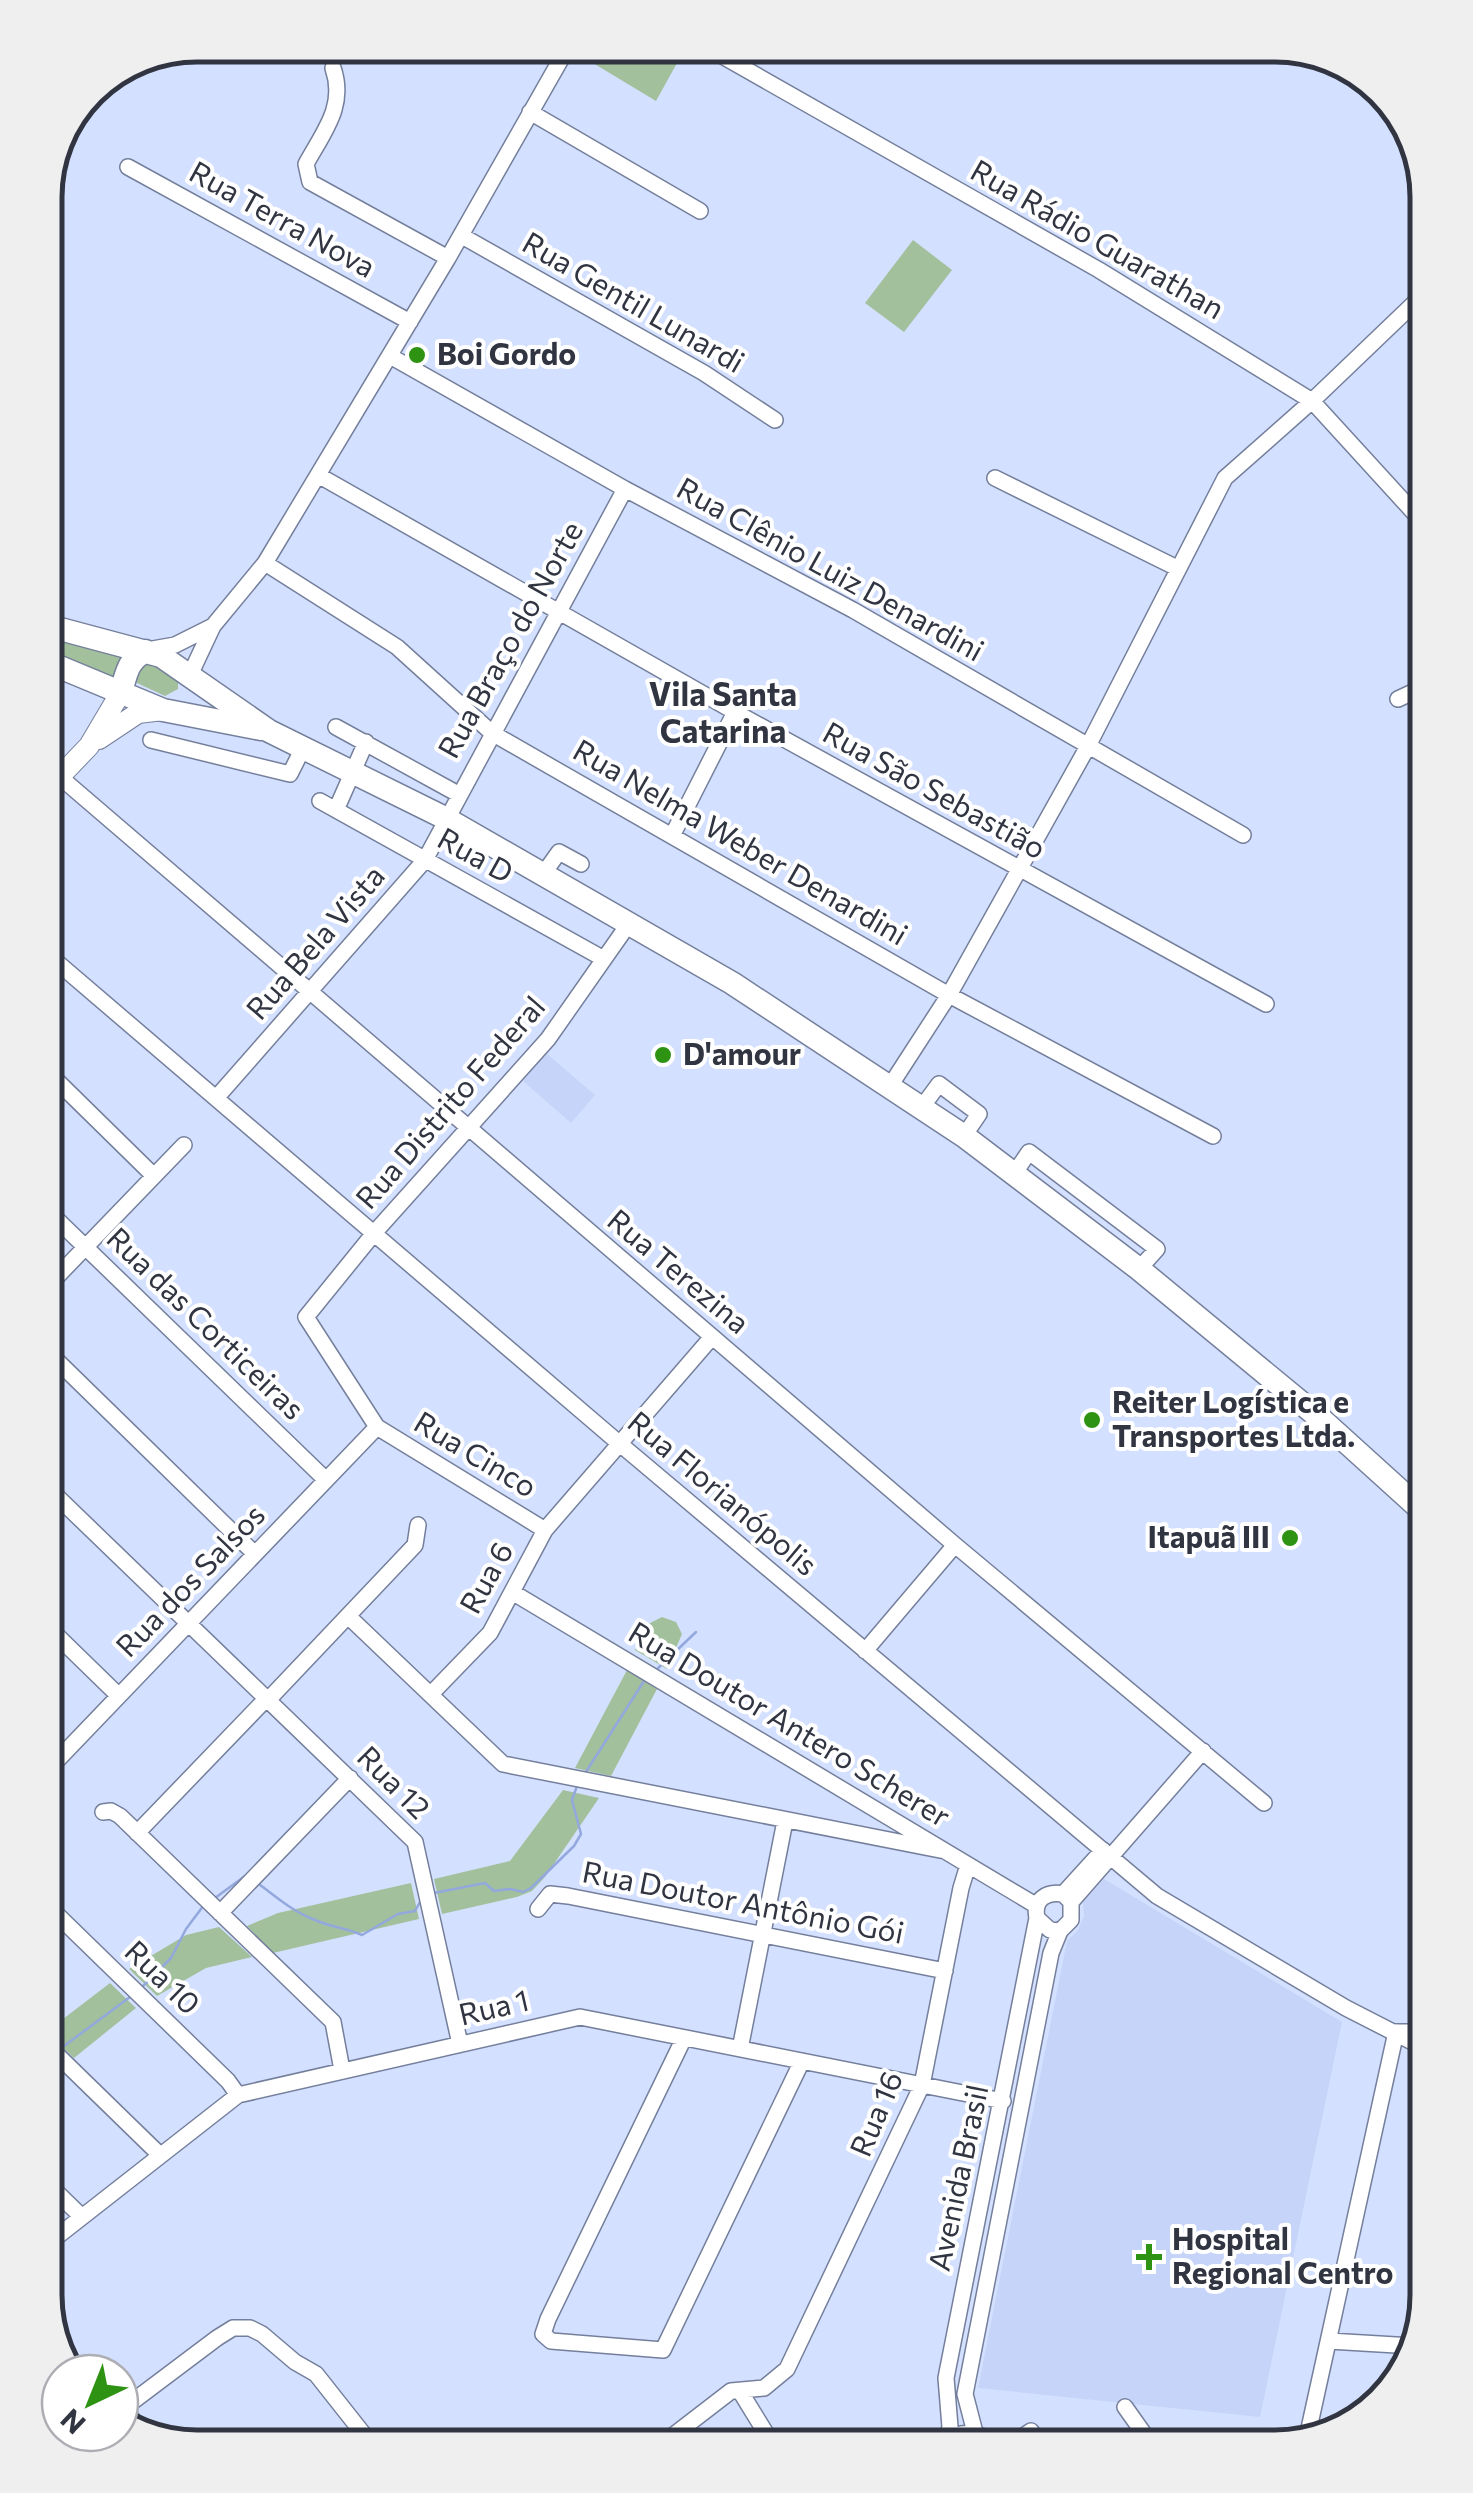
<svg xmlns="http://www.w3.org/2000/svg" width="1473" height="2493" viewBox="0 0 1473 2493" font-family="Commissioner,sans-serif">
<rect width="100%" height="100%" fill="#d4e0ff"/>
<path fill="#c5d4f8" d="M 546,1053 L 595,1095 L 571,1123 L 523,1081 Z
M 1104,1879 L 1342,2022 L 1260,2417 L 978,2388 L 1067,1941 L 1078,1930 L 1084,1916 L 1083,1902 Z"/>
<path fill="#a2c09c" d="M 590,45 L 646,45 L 677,63 L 656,101 L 583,57 Z
M 913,240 L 952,270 L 904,332 L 865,303 Z
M 45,634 L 124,657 L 117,664 L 117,682 L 45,650 Z
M 144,663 L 154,663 L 178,679 L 178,689 L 165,696 L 137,683 L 135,679 Z
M 662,1617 L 676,1622 L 682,1634 L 667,1669 L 635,1650 L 650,1623 Z
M 627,1670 L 657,1689 L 611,1776 L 575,1768 Z
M 563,1790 L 599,1798 L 545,1877 L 532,1891 L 517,1897 L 442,1914 L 434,1879 L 510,1861 Z
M 411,1883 L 419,1919 L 273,1953 L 247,1926 L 278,1913 Z
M 219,1927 L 252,1957 L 206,1968 L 157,1996 L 129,1969 L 186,1935 Z
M 110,1983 L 136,2008 L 74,2058 L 46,2032 Z"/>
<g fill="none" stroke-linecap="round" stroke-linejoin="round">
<path stroke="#93a8dd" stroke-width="2.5" d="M 654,1672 L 696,1632
M 584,1775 L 644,1681
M 259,1884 C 277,1898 294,1912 315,1920 C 330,1927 347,1928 362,1935 L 398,1914 L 415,1911 L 420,1902
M 434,1893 L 485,1883 L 494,1891 L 510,1889 L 523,1892 L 531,1888 L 574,1846 L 581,1834 L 572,1800 L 577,1786
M 215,1898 L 245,1876
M 140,1989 L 171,1958 L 186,1929 L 204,1905
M 60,2049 L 130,1997"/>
<defs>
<path id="minor" d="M 703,45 L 1099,270 L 1312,401 L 1428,528
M 333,68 C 346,106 324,131 306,164 L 310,182 L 448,258
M 530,112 L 700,211
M 128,167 L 410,322
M 462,236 L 704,373 L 775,420
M 390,356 L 625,489 L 853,610 L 1243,835
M 318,475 L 735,712 L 1266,1004
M 995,478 L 1177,568
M 265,563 L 397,647 L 492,733 L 949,995 L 1213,1136
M 147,650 L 175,645 L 213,626
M 190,675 L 213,626 L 265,563 L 448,258 L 569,45
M 1398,699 L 1428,685
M 336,727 L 458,794
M 151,740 L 290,774 L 303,748
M 60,777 L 955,1545 L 1264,1803
M 320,801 L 604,959
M 336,810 L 366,742
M 672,836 L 735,712
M 544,873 L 559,852 L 581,864
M 45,952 L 620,1444 L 1157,1896 L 1346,2008 L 1428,2050
M 45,1069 L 154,1176
M 890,1086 L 949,995 L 1087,748 L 1225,478 L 1312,401 L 1428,290
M 217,1097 L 425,860 L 625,489
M 922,1107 L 939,1084 L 979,1114 L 964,1136
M 1014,1174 L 1029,1152 L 1157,1249 L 1139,1269
M 45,1208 L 326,1480
M 45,1289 L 184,1145
M 45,1349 L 255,1554
M 45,1485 L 415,1842 L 460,2044
M 545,1530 L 377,1427 L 306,1317 L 375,1232 L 548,1039 L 630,922
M 512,1592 L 1037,1906
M 349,1617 L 503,1764 L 945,1851
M 45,1624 L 119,1696
M 865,1651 L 955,1545
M 431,1694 L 490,1633 L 545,1530 L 712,1337
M 268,1700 L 415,1545 L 418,1525
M 45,1773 L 377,1427
M 103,1812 L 111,1811 L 120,1816 L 333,2022 L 342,2070
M 137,1833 L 267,1698
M 1063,1894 L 1071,1902 L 1071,1920 L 1060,1931 L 1050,1930 L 1037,1918 C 1033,1900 1046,1891 1063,1894 L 1103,1850
M 1071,1902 L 1203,1751
M 45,1903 L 228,2081 L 238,2095
M 538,1909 L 550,1894 L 568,1896 L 945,1971
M 220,1913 L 350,1778
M 1396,2032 L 1420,2032 L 1428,2036
M 684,2038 L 548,2319 L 543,2334 L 551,2341 L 663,2350 L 802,2061
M 45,2043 L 160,2155
M 740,2049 L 785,1821
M 45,2181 L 82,2217
M 45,2246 L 238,2095 L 580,2017 L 1003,2101
M 1329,2341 L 1413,2346
M 740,2391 L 775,2448
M 1125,2407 L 1154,2448
M 123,2408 L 143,2432
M 120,2411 L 217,2338 L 233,2328 L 250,2328 L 262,2334 L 295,2362 L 316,2374 L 365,2436 L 361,2448
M 1308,2433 L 1329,2436
M 947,2441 C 967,2424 987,2440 1009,2446
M 1290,2445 L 1308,2433 L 1396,2032
M 657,2448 L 731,2391 L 764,2388 L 787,2369 L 922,2085 L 961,1888 L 968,1865
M 944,2448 L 950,2427 L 946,2378 L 1037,1918
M 979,2448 L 965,2394 L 1051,1953 L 1060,1931
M 1006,2448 L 1031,2431 L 1043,2448"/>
<path id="major" d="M 99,739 L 138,713 L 163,710
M 45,792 L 89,746 L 121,692"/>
<path id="highway" d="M 45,625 L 161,656 L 269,731 L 445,818 L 732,983 L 964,1136 L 1139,1269 L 1322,1420 L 1428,1516
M 45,661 L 163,710 L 261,729
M 121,692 C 127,672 127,662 145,651"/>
</defs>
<use href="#minor" stroke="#747f9b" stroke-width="18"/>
<use href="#major" stroke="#747f9b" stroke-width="22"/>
<use href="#highway" stroke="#747f9b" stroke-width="25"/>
<use href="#minor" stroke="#fff" stroke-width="15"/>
<use href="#major" stroke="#fff" stroke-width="20"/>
<use href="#highway" stroke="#fff" stroke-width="22"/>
</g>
<g fill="#2e9213" stroke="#fff" stroke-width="4">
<circle cx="417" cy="355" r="10"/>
<circle cx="663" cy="1055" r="10"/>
<circle cx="1092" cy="1420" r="10"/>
<circle cx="1290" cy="1538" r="10"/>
<path d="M1144 2242h10v10h10v10h-10v10h-10v-10h-10v-10h10z"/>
</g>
<g text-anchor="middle" stroke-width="8" stroke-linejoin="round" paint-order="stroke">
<g font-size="30" fill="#313541" stroke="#fff">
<text transform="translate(282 220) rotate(29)" y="10">Rua Terra Nova</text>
<text transform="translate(1097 240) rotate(30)" y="10">Rua Rádio Guarathan</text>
<text transform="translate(633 303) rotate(30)" y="10">Rua Gentil Lunardi</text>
<text transform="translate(830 570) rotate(29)" y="10">Rua Clênio Luiz Denardini</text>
<text transform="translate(511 640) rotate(-61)" y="10">Rua Braço do Norte</text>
<text transform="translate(934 791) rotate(29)" y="10">Rua São Sebastião</text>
<text transform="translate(740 843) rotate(30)" y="10">Rua Nelma Weber Denardini</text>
<text transform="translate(475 856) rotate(29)" y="10">Rua D</text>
<text transform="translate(316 943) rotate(-49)" y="10">Rua Bela Vista</text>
<text transform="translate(451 1103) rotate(-49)" y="10">Rua Distrito Federal</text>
<text transform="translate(678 1272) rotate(40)" y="10">Rua Terezina</text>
<text transform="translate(205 1324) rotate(44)" y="10">Rua das Corticeiras</text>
<text transform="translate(475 1455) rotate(31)" y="10">Rua Cinco</text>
<text transform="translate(722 1494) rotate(40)" y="10">Rua Florianópolis</text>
<text transform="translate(487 1578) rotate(-61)" y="10">Rua 6</text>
<text transform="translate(191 1581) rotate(-46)" y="10">Rua dos Salsos</text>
<text transform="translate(789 1725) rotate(31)" y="10">Rua Doutor Antero Scherer</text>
<text transform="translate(393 1783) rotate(45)" y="10">Rua 12</text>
<text transform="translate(743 1903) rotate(11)" y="10">Rua Doutor Antônio Gói</text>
<text transform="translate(162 1978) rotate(44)" y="10">Rua 10</text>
<text transform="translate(494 2008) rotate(-13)" y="10">Rua 1</text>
<text transform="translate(877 2114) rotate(-67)" y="10">Rua 16</text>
<text transform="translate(959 2178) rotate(-78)" y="10">Avenida Brasil</text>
</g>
<g font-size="30" font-weight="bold" fill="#313541" stroke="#fff" text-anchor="start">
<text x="437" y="365">Boi Gordo</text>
<text x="683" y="1065">D'amour</text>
<text x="1112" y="1413">Reiter Logística e<tspan x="1112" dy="34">Transportes Ltda.</tspan></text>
<text x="1270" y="1548" text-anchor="end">Itapuã III</text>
<text x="1172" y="2250">Hospital<tspan x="1172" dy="34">Regional Centro</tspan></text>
</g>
<g font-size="32" font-weight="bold" fill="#313541" stroke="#fff">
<text x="723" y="706">Vila Santa<tspan x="723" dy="37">Catarina</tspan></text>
</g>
</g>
<path d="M0 0H1473V2493H0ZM197 62H1275A135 135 0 0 1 1410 197V2295A135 135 0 0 1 1275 2430H197A135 135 0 0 1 62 2295V197A135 135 0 0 1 197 62Z" fill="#efeff0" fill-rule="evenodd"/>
<path fill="none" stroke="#313541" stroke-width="5" d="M197 62H1275A135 135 0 0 1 1410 197V2295A135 135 0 0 1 1275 2430H197A135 135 0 0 1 62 2295V197A135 135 0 0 1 197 62Z"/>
<g transform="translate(90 2403) rotate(223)"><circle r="48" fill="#ffffff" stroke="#adaeb3" stroke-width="2.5"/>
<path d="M0-8L18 38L0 25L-18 38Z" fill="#2e9213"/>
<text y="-15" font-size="28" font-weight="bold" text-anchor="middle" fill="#313541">N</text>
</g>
</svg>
